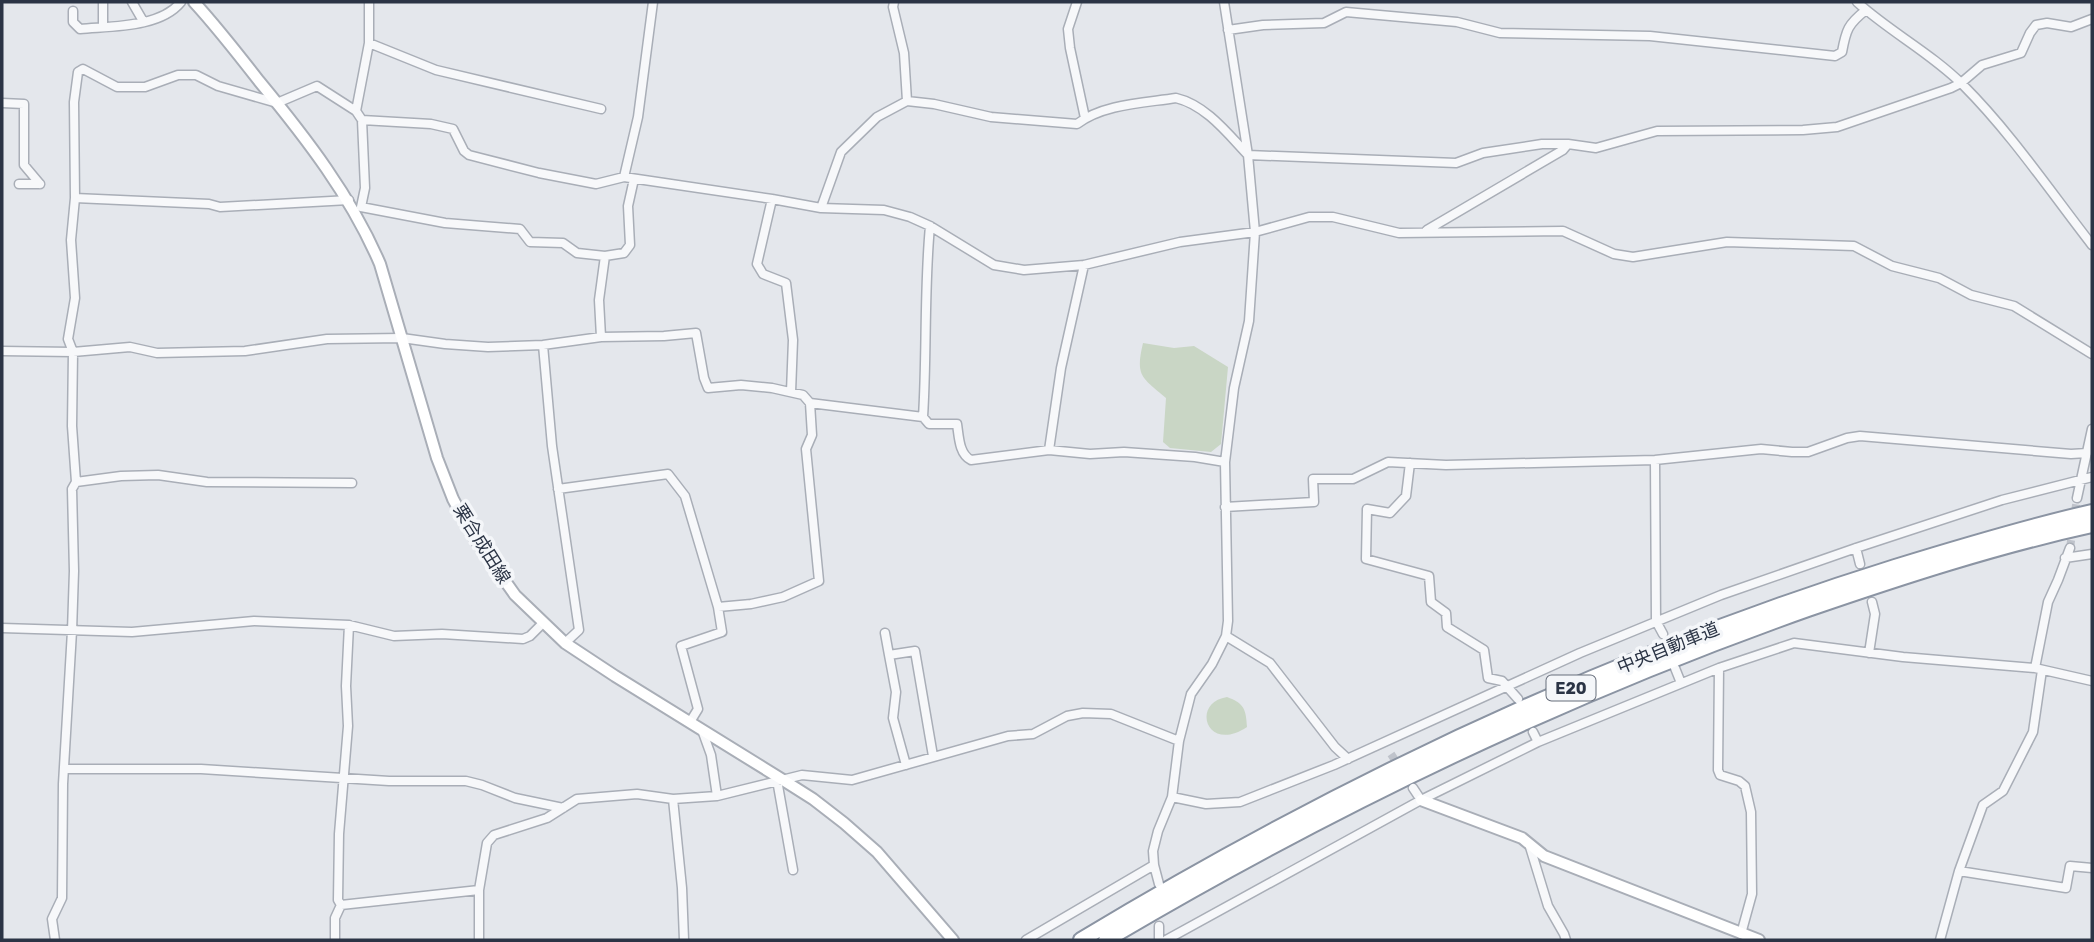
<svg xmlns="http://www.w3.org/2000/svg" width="2094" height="942" viewBox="0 0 2094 942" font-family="Rubik,'Noto Sans JP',sans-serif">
<rect width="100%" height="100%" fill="#e4e7ec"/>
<path fill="#c9d6c5" d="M 1143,343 L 1174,348 L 1194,346 L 1228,367 L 1221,444 L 1211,452 L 1170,448 L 1163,442 L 1166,398 C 1142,377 1135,377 1143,343 Z
M 1227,697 C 1244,703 1246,709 1247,727 C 1207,754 1190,703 1227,697 Z"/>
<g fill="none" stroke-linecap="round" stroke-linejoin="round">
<path stroke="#bfc3cb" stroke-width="8" stroke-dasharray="8 4" stroke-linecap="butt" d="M 2070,548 L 2077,498
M 1391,754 L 1400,768"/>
<defs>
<path id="street" d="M 132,2 L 143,21
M 894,2 L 893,7 L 904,53 L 907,101
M 1077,2 L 1068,29 L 1070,48 L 1085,118
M 1857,2 C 1890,32 1931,53 1963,85 C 2011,133 2050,191 2092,245
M 73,11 L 73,22 L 80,29 C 111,26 160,28 181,2
M 103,27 L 103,2
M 1228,30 L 1263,25 L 1324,23 L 1346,12 L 1457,22 L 1500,33 L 1650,36 L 1835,56 L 1842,52 C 1846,30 1848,24 1866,10
M 369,43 L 436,70 L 601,109
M 2,103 L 24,104 L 24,165 L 40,184
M 356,111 L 369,43 L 369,2
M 362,120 L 365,188 L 361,207 L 445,223 L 520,229 L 530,242 L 563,243 L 577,253 L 605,256
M 624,177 L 638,117 L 653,2
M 19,184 L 40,184
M 75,198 L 209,204 L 220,207 L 349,200
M 772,199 L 757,264 L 763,274 L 786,283 L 793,340 L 791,392
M 821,208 L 841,152 L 877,117 L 907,101 L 934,104 L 991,117 L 1077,124 C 1103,104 1144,103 1176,98 C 1206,105 1228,134 1248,155 L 1456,163 L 1483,153 L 1542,144 L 1568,144
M 1427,230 L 1563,150 L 1568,144 L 1596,148 L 1657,131 L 1803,130 L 1837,127 L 1951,88 L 1961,83 L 1982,65 L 2021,53 L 2030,33 L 2036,25 L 2047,23 L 2071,27 L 2092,19
M 601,337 L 599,300 L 605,256 L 624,253 L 630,245 L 628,206 L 634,179
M 543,345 L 552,446 L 579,630 L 565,643
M 2,351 L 73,352 L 130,347 L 157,353 L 245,351 L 327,339 L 402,338 L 445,344 L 488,347 L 543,345 L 601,337 L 664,336 L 696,333 L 704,378 L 708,388 L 741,385 L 772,388 L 803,395 L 810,403 L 812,435 L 806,449 L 819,581 L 783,597 L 751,604 L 718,607 L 685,496 L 668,474 L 558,489
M 810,403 L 923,417 L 929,424 L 957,424 C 959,437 959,454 971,460 L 1049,450 L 1090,454 L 1124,452 L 1195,457 L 1225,462
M 923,417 C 927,354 924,290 930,226
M 1049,450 L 1061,368 L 1084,265
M 1655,460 L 1656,621 L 1663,634
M 1410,463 L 1406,496 L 1390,513 L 1367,509 L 1366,559 L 1429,576 L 1431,602 L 1446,613 L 1447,627 L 1484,650 L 1488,678 L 1502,681 L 1518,699
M 76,482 L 121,476 L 158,475 L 207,482 L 352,483
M 2077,498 L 2092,429
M 1225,507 L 1314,502 L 1313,479 L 1353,479 L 1388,462 L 1446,465 L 1655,460 L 1761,449 L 1792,452 L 1808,452 L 1847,438 L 1860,436 L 2071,454 L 2087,453
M 1856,548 L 1860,564
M 2065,558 L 2092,554
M 2,628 L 132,632 L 254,621 L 349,625 L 394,636 L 442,634 L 523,639 L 530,636 L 543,623
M 885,633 L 889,655
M 1226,636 L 1270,663 L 1335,747 L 1348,759
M 1869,653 L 1875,614 L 1872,602
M 1675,668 L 1681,683
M 1719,668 L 1718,770 L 1720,775 L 1739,781 L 1745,786 L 1751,812 L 1752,894 L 1741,934
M 2035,668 L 2048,602 L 2058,580 L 2070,548
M 690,722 L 698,709 L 681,646 L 722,632 L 718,607
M 1533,732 L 1538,742
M 906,765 L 893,718 L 896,692 L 889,655 L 915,651 L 933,756
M 64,769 L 201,769 L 389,781 L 466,781 L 482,785 L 515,798 L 563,808
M 777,780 L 793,870
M 1413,788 L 1421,800
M 717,796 L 802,775 L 852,780 L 1008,736 L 1033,734 L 1067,716 L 1083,713 L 1111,714 L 1179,741
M 1172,797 L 1206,804 L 1240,802 L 1334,765 L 1580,653 L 1721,595 L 1856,548 L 2002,500 L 2092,477
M 673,799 L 682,888 L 684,940
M 1530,847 L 1548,906 L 1564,934 L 1566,940
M 1959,871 L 2066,888 L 2070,866 L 2092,868
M 1159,884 L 1154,865 L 1153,851 L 1158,831 L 1172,797 L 1179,741 L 1191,694 L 1212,664 L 1226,636 L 1228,621 L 1225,462 L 1234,388 L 1249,321 L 1255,232 L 1248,155 L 1224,2
M 341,905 L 479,890 L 487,843 L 494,835 L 547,818 L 577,799 L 637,794 L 673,799 L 717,796 L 711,755 L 702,730
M 1159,926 L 1159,940
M 55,940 L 52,919 L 62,898 L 63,784 L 72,631 L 74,571 L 72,489 L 76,482 L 72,426 L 73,352 L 68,339 L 75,298 L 71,240 L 75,198 L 74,102 L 78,72 L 83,69 L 117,87 L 145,87 L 178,75 L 196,75 L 218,86 L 277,103 L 317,86 L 356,111 L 362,120 L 431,124 L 453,129 L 464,151 L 469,155 L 539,173 L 596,184 L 624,177 L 772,199 L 821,208 L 884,210 L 910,217 L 930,226 L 994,265 L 1024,270 L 1084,265 L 1180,242 L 1255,232 L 1309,217 L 1333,217 L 1399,233 L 1563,231 L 1614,254 L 1633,257 L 1727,242 L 1854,246 L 1892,266 L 1939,278 L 1971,295 L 2014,306 L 2092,354
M 335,940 L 335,918 L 341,905 L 338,900 L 339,834 L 348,726 L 346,686 L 349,625
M 479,940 L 479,890
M 1026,940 L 1154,865
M 1166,940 L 1421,800 L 1538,742 L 1719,668 L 1794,643 L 1903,657 L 2035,668 L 2092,681
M 1940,940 L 1959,871 L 1983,805 L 2003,791 L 2033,732 L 2042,670"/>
<path id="secondary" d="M 194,2 C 217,27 238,54 259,81 C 306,138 351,196 380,264 L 437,458 L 453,499 L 473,536 L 515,595 L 565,643 L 615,676 L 783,780 L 813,799 L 844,823 L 877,852 L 953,940
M 1421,800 L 1522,838 L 1544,856 L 1759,940"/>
<path id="highway" d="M 1081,940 C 1336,786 1610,656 1895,567 C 1960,547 2026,527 2092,512
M 1106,940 C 1329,808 1564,695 1808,609 C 1901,577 1996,546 2092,525"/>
</defs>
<use href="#street" stroke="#a9aeb7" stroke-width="11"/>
<use href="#secondary" stroke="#a9aeb7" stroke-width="14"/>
<use href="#highway" stroke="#8b94a3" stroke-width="18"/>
<use href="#street" stroke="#f7f8fa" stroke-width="8"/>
<use href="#secondary" stroke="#fff" stroke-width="10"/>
<use href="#highway" stroke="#fff" stroke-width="14"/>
</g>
<g text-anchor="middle" stroke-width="7" stroke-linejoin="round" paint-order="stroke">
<rect fill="#f4f6f9" stroke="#676e7b" stroke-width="2" x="1546.5" y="675.5" width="49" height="25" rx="5"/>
<g font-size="16" font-weight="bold" fill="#2b3445">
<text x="1571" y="694">E20</text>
</g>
<g font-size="18" fill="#2b3445" stroke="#f4f6f9">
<text transform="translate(482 544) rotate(58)" y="6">栗合成田線</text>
<text transform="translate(1668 648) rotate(-22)" y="6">中央自動車道</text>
</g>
</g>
<rect width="2094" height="942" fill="none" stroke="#2b3445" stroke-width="7"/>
</svg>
